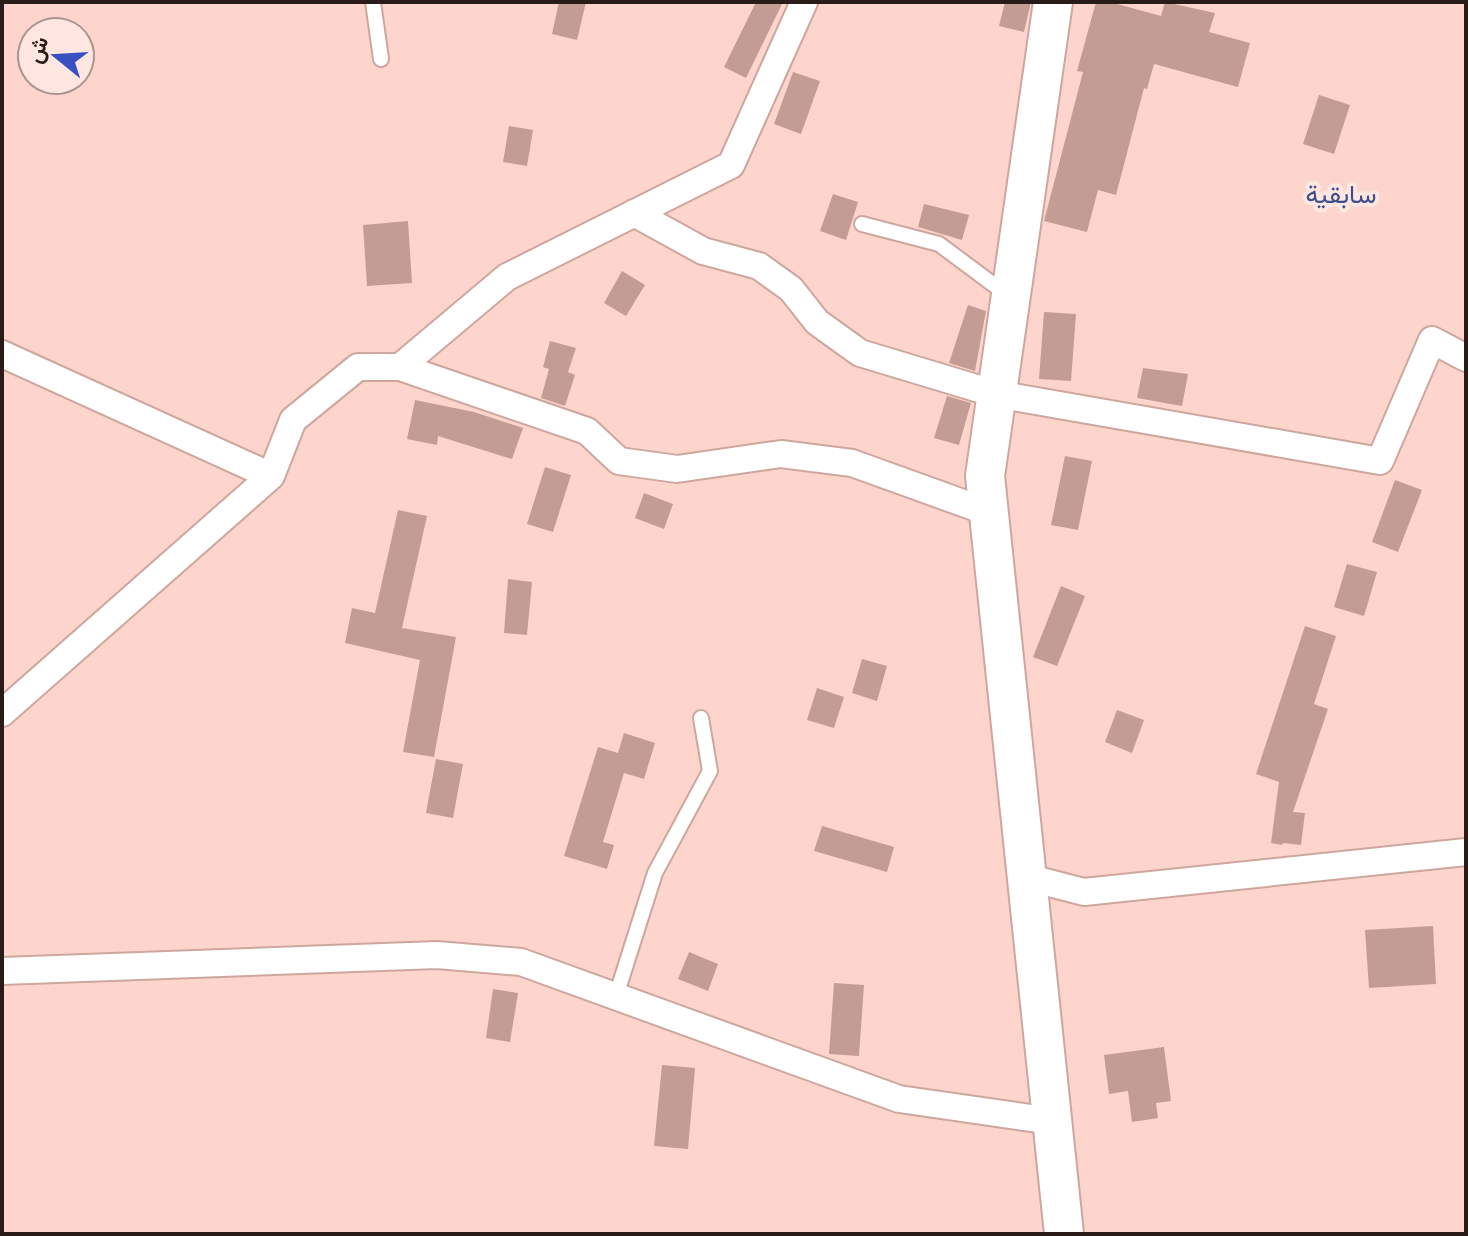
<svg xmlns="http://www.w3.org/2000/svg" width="1468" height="1236" viewBox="0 0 1468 1236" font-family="Montserrat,Vazirmatn,sans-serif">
<rect width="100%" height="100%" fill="#fdd5cc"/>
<path fill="#c39d94" d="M 559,2 L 586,2 L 577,40 L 552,34 Z
M 756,2 L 783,2 L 746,78 L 724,67 Z
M 1005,2 L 1031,2 L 1024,32 L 999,26 Z
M 1096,2 L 1110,2 L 1161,16 L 1165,2 L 1215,13 L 1209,32 L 1250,43 L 1238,87 L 1154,64 L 1147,89 L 1144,88 L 1116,195 L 1098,190 L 1087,232 L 1044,221 L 1083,72 L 1077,71 Z
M 793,72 L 820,81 L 801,134 L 774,124 Z
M 1319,95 L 1350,105 L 1334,154 L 1303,144 Z
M 509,126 L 533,130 L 527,166 L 503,162 Z
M 833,194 L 858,202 L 846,240 L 820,231 Z
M 924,204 L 969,215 L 962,240 L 918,227 Z
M 408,221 L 412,283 L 367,286 L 363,225 Z
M 622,271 L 645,285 L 626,316 L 604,303 Z
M 968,305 L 986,311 L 975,371 L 949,363 Z
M 1044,312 L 1076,314 L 1071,381 L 1039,379 Z
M 550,341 L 576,348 L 568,372 L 575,375 L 565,406 L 541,398 L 549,369 L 543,367 Z
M 1143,368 L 1188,374 L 1182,406 L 1137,398 Z
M 947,396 L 971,403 L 959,445 L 934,438 Z
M 415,400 L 474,412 L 523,428 L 512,459 L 438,436 L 437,445 L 407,439 Z
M 1065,456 L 1092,461 L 1078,530 L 1051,525 Z
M 545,467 L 571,475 L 553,532 L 527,524 Z
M 1395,480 L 1422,490 L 1398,552 L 1372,542 Z
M 644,493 L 673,504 L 664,529 L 635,518 Z
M 398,510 L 427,516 L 402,628 L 456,637 L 434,757 L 403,752 L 420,660 L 345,643 L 352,608 L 375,613 Z
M 1347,564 L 1377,572 L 1364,616 L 1334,607 Z
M 508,579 L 532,582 L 527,635 L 504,633 Z
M 1061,586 L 1085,596 L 1057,666 L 1033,657 Z
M 1305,626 L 1336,636 L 1314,704 L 1328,709 L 1293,812 L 1305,813 L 1301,845 L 1283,843 L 1282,845 L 1271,843 L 1279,782 L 1256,774 Z
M 862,659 L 887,666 L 877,701 L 852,693 Z
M 817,688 L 844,697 L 834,728 L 807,720 Z
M 1117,710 L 1144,720 L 1132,753 L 1105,742 Z
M 624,733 L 655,743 L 644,779 L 624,773 L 603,842 L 614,845 L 607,869 L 564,856 L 598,747 L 618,753 Z
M 436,759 L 463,764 L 453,818 L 426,813 Z
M 822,826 L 894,847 L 887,872 L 814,851 Z
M 1433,926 L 1436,984 L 1369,988 L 1365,930 Z
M 689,952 L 718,964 L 708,991 L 678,979 Z
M 834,983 L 864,985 L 859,1056 L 829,1054 Z
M 493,989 L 518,993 L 510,1042 L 486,1038 Z
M 1164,1047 L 1171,1101 L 1156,1103 L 1158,1118 L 1132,1122 L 1128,1091 L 1109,1094 L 1104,1055 Z
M 662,1065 L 695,1068 L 688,1149 L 654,1146 Z"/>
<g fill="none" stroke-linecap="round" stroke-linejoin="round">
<defs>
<path id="lane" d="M 373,2 L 381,59
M 862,224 L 939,244 L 1006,294
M 616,996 L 655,873 L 710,771 L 701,718"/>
<path id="street" d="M 634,213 L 703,251 L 759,266 L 791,289 L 817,322 L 860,353 L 996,394 L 1380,461 L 1432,340 L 1466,358
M 2,354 L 271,476
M 400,367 L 587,431 L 619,461 L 677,469 L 781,454 L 852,463 L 988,512
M 2,713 L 271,476 L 293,420 L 358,367 L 400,367 L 507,277 L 731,165 L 804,2
M 1026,877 L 1084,892 L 1466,852
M 2,971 L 437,955 L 521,962 L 899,1099 L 1052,1121"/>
<path id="secondary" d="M 1053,2 L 985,476 L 1064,1234"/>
</defs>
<use href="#lane" stroke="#cda79e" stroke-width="18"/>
<use href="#street" stroke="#cda79e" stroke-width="30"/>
<use href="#secondary" stroke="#cda79e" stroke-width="42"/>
<use href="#lane" stroke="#fff" stroke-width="14"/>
<use href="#street" stroke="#fff" stroke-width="26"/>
<use href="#secondary" stroke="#fff" stroke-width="38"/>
</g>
<g text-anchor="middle" stroke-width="8" stroke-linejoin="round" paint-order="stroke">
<g font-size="26" fill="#3d4f8b" stroke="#ffe6e1">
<text x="1341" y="203">سابقية</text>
</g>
</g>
<rect width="1468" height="1236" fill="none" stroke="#291b17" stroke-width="8"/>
<g transform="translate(56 56) rotate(288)"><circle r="38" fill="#ffe6e1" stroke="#a99590" stroke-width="2"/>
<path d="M0-6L14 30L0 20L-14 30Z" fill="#3850c2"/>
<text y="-12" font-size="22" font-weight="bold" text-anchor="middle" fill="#291b17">ش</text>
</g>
</svg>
